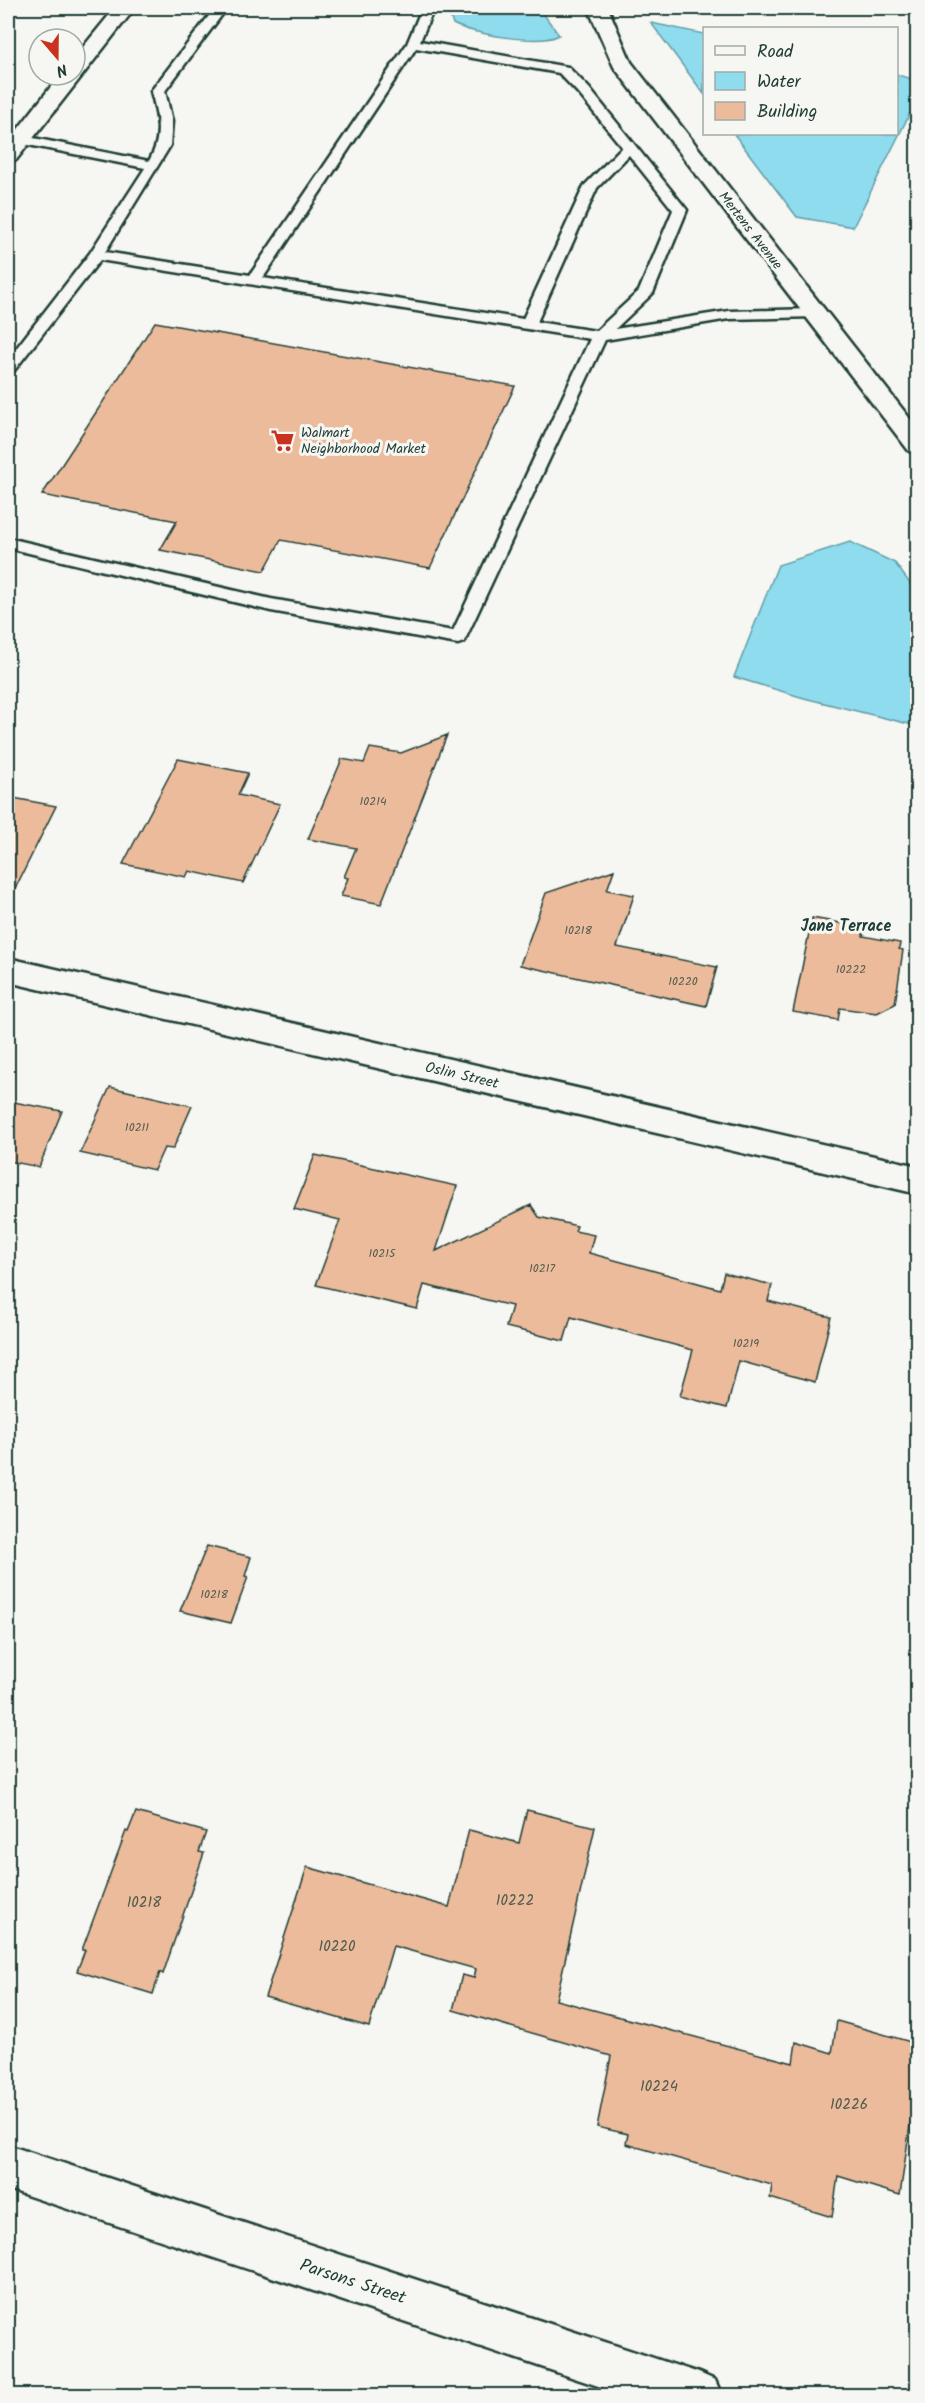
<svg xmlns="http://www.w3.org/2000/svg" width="925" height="2403" viewBox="0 0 925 2403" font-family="Kalam,sans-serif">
<rect width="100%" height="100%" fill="#f6f6f2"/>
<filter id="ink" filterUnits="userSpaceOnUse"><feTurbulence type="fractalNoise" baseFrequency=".0167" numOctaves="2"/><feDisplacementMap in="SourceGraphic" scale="12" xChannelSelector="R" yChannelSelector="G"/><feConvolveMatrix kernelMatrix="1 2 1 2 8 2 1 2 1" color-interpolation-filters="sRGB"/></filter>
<g filter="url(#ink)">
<path fill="#8fdcef" stroke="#629ca4" stroke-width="1.5" d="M 457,8 L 539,8 L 559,35 C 541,46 472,34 453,24 L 451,19 Z
M 651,23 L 704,34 L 704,94 Z
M 897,75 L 917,80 L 917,99 L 853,227 L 797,217 L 734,134 L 896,134 Z
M 850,542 L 895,563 L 917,593 L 917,726 L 804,698 L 734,677 L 778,565 Z"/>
<path fill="#ecbb9c" stroke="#1f3d34" stroke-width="1.5" d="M 155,322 L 515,386 L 430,568 L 281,540 L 264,571 L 160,550 L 177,521 L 42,495 Z
M 447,735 L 381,904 L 341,896 L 348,878 L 344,877 L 356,848 L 308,839 L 342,759 L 364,763 L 370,748 L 401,753 Z
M 178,759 L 248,773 L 238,795 L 280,804 L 243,883 L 189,871 L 186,877 L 123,864 Z
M 8,797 L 56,806 L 8,903 Z
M 614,870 L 607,890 L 634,895 L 617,947 L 717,967 L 706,1006 L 520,965 L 546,893 Z
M 812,918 L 864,927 L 863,936 L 900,943 L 899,949 L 903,950 L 895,1004 L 877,1013 L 840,1008 L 838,1020 L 793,1012 Z
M 110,1087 L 192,1106 L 173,1149 L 164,1148 L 154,1170 L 80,1153 Z
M 8,1101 L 62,1111 L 39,1167 L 8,1161 Z
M 315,1155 L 457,1186 L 436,1251 L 531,1205 L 539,1217 L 577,1226 L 575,1231 L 594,1235 L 589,1253 L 720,1289 L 724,1273 L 772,1285 L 768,1301 L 831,1317 L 815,1382 L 739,1361 L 727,1408 L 680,1396 L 693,1350 L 571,1317 L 564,1341 L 506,1327 L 512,1306 L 424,1285 L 417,1309 L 316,1285 L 340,1220 L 294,1209 Z
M 207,1546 L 251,1557 L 245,1576 L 248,1577 L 231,1623 L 180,1611 Z
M 527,1810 L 595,1827 L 556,2000 L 793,2063 L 796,2042 L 832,2053 L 837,2021 L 918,2044 L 918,2071 L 900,2195 L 838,2176 L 832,2217 L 770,2198 L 772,2185 L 626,2144 L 628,2134 L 597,2127 L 611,2056 L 453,2010 L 462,1975 L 474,1978 L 476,1969 L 393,1946 L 369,2027 L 265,1997 L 307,1867 L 449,1907 L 469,1830 L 519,1843 Z
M 136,1812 L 206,1832 L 199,1852 L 204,1853 L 163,1974 L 160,1972 L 153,1994 L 77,1971 L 85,1950 L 82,1950 L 126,1831 L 128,1832 Z"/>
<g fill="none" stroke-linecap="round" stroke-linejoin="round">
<defs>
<path id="service" d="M 215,8 L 227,8 L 165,91 L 172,121 L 170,146 L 105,252 L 250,275 L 407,44 L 422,8 L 434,8 L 420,41 L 568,67 L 589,88 L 687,210 L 653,293 L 615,329 L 729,311 L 815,309 L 822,313 L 815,317 L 729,319 L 605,340 L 464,642 L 458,644 L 271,611 L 8,548 L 8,538 L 271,599 L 453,631 L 590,339 L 100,260 L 13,372 L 8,373 L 8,359 L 90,253 L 145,168 L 8,141 L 8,133 L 149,161 C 163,137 158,117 151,91 ZM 416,48 L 559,73 L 579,94 L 622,147 L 584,186 L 523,319 L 263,278 ZM 629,155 L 673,210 L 639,291 L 596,331 L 537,322 L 597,188 Z"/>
<path id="minor" d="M 115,8 L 135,8 L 16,160 L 8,161 L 8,142 L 60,75 L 75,75 L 75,57 Z
M 588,8 L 608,8 L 631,62 L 918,429 L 918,454 L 909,451 L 614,67 Z
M 8,958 L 918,1166 L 918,1194 L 8,982 Z
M 8,2145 L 699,2373 L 715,2380 L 722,2396 L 628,2396 L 8,2189 Z"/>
</defs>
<use href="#service" stroke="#1f3d34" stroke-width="5"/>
<use href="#minor" stroke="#1f3d34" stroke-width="5"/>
<use href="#service" fill="#f6f6f2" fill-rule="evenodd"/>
<use href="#minor" fill="#f6f6f2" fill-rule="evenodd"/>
</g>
</g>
<defs>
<symbol id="supermarket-bare" viewBox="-9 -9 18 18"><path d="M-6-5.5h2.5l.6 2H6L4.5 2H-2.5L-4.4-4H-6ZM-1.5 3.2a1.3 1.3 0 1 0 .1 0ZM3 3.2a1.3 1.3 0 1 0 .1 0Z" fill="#c8321e" stroke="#f6f6f2" stroke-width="2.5" paint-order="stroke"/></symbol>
</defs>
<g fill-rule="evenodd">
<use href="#supermarket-bare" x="266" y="424" width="33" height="33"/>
</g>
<g text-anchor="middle" stroke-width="6" stroke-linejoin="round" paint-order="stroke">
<g font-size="12" fill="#525c4e">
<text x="373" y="805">10214</text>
<text x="578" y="934">10218</text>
<text x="851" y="973">10222</text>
<text x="683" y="985">10220</text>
<text x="137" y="1131">10211</text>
<text x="382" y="1257">10215</text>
<text x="542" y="1272">10217</text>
<text x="746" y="1347">10219</text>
<text x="214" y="1598">10218</text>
</g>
<g font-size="14" fill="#1f3d34" stroke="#f6f6f2">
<text transform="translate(751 230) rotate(52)" y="5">Mertens Avenue</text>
</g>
<g font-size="14" fill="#1f3d34" stroke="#f6f6f2" text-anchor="start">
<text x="301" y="437">Walmart<tspan x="301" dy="16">Neighborhood Market</tspan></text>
</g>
<g font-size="15" fill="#1f3d34" stroke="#f6f6f2">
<text transform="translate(462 1075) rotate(13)" y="5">Oslin Street</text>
</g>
<g font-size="15" fill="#525c4e">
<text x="515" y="1905">10222</text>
<text x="144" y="1907">10218</text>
<text x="337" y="1951">10220</text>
<text x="659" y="2091">10224</text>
<text x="849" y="2109">10226</text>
</g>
<g font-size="16" font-weight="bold" fill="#1f3d34" stroke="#f6f6f2">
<text x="846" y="931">Jane Terrace</text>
</g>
<g font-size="18" fill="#1f3d34" stroke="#f6f6f2">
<text transform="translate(353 2281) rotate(18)" y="6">Parsons Street</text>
</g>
</g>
<rect width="925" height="2403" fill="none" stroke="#f6f6f2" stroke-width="30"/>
<rect x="15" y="15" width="895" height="2373" fill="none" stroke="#1f3d34" stroke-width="2" filter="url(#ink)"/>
<rect x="703" y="27" width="195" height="108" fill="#f6f6f2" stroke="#a0aca6" stroke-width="1.5"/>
<rect x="715" y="46" width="30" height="9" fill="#f6f6f2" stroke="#a0aca6" stroke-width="1.5"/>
<text x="757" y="57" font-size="18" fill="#1f3d34">Road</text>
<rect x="715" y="72" width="30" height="18" fill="#8fdcef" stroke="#a0aca6" stroke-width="1.5"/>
<text x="757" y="87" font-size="18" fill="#1f3d34">Water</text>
<rect x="715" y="102" width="30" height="18" fill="#ecbb9c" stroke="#a0aca6" stroke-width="1.5"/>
<text x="757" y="117" font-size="18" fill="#1f3d34">Building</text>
<g transform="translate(57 57) rotate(160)"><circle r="28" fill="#f6f6f2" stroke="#a0aca6" stroke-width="1.5"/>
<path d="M0-4.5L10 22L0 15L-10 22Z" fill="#c8321e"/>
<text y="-9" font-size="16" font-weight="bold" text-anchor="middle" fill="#1f3d34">N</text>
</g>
</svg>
